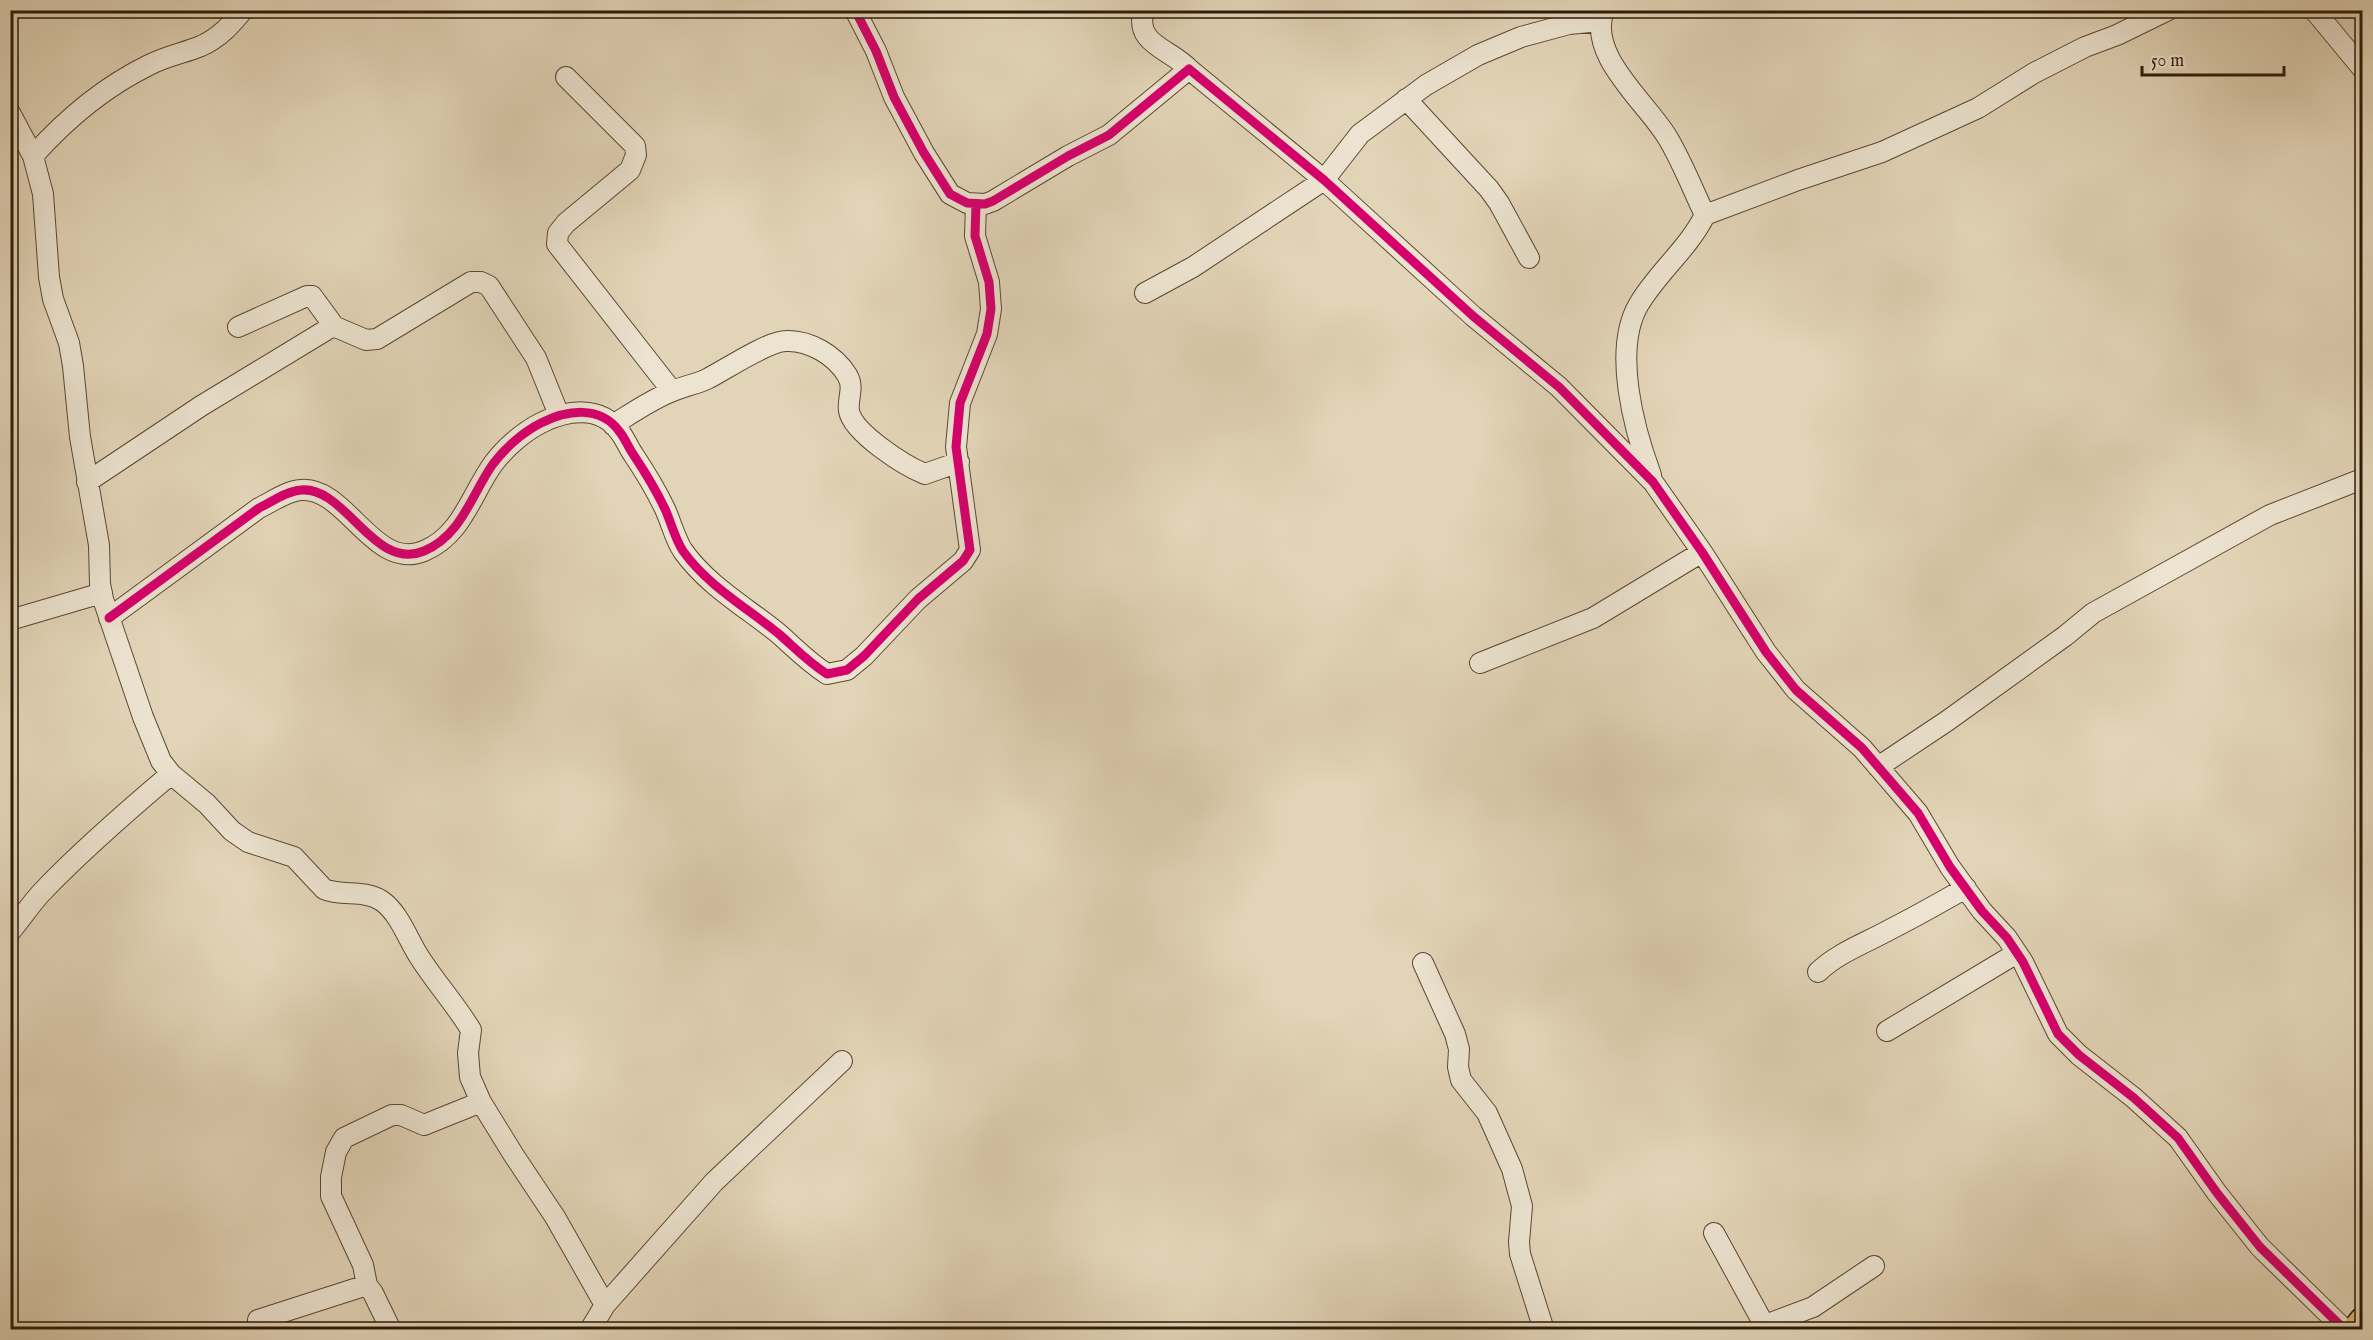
<svg xmlns="http://www.w3.org/2000/svg" width="2373" height="1340" viewBox="0 0 2373 1340" font-family="'IM FELL English',serif">
<rect width="100%" height="100%" fill="#e2d4b7"/>
<filter id="stains"><feTurbulence type="fractalNoise" baseFrequency=".00333" numOctaves="4"/><feColorMatrix values="0 0 0 0 .2 0 0 0 0 .09 0 0 0 0 .02 0 0 0 .5 -.17"/></filter>
<radialGradient id="worn" r=".72"><stop offset=".6" stop-color="#630" stop-opacity="0"/><stop offset="1" stop-color="#630" stop-opacity=".3"/></radialGradient>
<g fill="none" stroke-linecap="round" stroke-linejoin="round">
<defs>
<path id="minor" d="M 855,10 L 876,51 L 894,97 L 924,153 L 950,194 L 967,203 L 985,204 L 993,201 L 1068,156 L 1109,135 L 1189,69 L 1324,180 L 1473,316 L 1559,387 L 1653,482 L 1702,552 L 1766,652 L 1796,690 L 1862,748 L 1918,813 L 1950,867 L 1982,911 L 2007,938 L 2023,962 L 2058,1034 L 2079,1055 L 2134,1098 L 2178,1138 L 2217,1193 L 2260,1247 L 2345,1330
M 1144,10 C 1133,44 1171,49 1189,69
M 1604,10 C 1586,56 1649,104 1669,140 C 1683,164 1693,190 1705,215 C 1688,249 1658,272 1639,304 C 1612,349 1634,429 1651,475
M 2314,10 L 2362,68
M 566,77 L 635,146 L 636,155 L 630,170 L 566,223 L 558,233 L 557,244 L 672,391
M 1406,99 L 1489,189 L 1499,203 L 1529,258
M 10,113 L 33,156 L 43,194 L 49,277 L 53,299 L 69,343 L 73,366 L 80,437 L 99,545 L 100,584 L 103,599 L 143,717 L 161,761 L 171,774 C 126,812 82,850 42,892 C 30,905 21,919 10,932
M 33,156 C 66,119 104,87 149,65 C 166,56 184,53 201,46 C 219,38 231,25 243,10
M 1705,215 L 1798,180 L 1882,152 L 1978,108 L 2034,73 L 2085,47 L 2117,35 L 2168,10
M 1145,293 L 1193,267 L 1324,180 L 1360,134 L 1426,85 L 1478,55 L 1521,37 L 1569,24 L 1600,21
M 331,325 L 366,340 L 377,339 L 471,282 L 481,282 L 489,286 L 536,358 L 559,415
M 613,425 C 632,413 652,399 673,391 C 684,386 697,384 707,379 C 725,370 768,341 786,341 C 809,340 835,355 847,375 C 855,388 847,398 849,411 C 853,433 905,466 925,474 L 959,462
M 87,482 L 201,406 L 328,329 L 331,322 L 312,296 L 307,296 L 238,327
M 109,618 L 259,508 C 272,502 286,491 301,490 C 346,486 374,572 424,551 C 462,535 471,495 493,464 C 505,448 523,432 541,423 C 567,410 600,405 619,431 C 625,438 628,447 633,454 C 645,472 656,490 665,509 C 671,522 675,539 683,551 C 708,586 746,607 779,634 C 795,648 808,662 827,674 L 847,670 L 864,656 L 918,599 L 963,561 L 970,550 L 956,447 L 960,403 L 987,334 L 991,309 L 989,282 L 975,236 L 976,204
M 10,620 L 102,593
M 1480,663 L 1593,618 L 1702,552
M 1878,767 L 1947,721 L 2065,636 L 2093,613 L 2270,515 L 2362,479
M 171,774 L 207,804 L 232,831 L 248,842 L 294,857 L 324,889 C 343,897 364,889 382,901 C 400,914 408,940 420,958 C 436,983 456,1005 471,1030 L 468,1053 L 470,1077 L 481,1102 L 513,1154 L 555,1217 L 605,1305
M 1423,963 L 1455,1034 L 1459,1049 L 1458,1067 L 1461,1080 L 1487,1113 L 1512,1169 L 1522,1206 L 1519,1242 L 1520,1254 L 1544,1330
M 1818,972 C 1839,952 1866,943 1891,929 C 1917,916 1941,902 1966,888
M 1887,1031 L 2017,953
M 1714,1233 L 1767,1330
M 367,1285 L 363,1265 L 331,1196 L 331,1177 L 336,1152 L 344,1138 L 392,1115 L 401,1115 L 424,1125 L 481,1102
M 258,1320 L 367,1285 L 373,1293 L 391,1330
M 1765,1325 L 1813,1307 L 1874,1266
M 590,1330 L 605,1305 L 714,1182 L 842,1061"/>
<path id="major" d="M 2354,1330 L 2362,1320"/>
</defs>
<use href="#minor" stroke="#5a4834" stroke-width="22"/>
<use href="#major" stroke="#2d1a09" stroke-width="27"/>
<use href="#minor" stroke="#ece3d0" stroke-width="20"/>
<use href="#major" stroke="#e1ba7c" stroke-width="24"/>
<defs>
<path id="cycleway" d="M 855,10 L 876,51 L 894,97 L 924,153 L 950,194 L 967,203 L 985,204 L 993,201 L 1068,156 L 1109,135 L 1189,69 L 1324,180 L 1473,316 L 1559,387 L 1653,482 L 1702,552 L 1766,652 L 1796,690 L 1862,748 L 1918,813 L 1950,867 L 1982,911 L 2007,938 L 2023,962 L 2058,1034 L 2079,1055 L 2134,1098 L 2178,1138 L 2217,1193 L 2260,1247 L 2345,1330
M 109,618 L 259,508 C 272,502 286,491 301,490 C 346,486 374,572 424,551 C 462,535 471,495 493,464 C 505,448 523,432 541,423 C 567,410 600,405 619,431 C 625,438 628,447 633,454 C 645,472 656,490 665,509 C 671,522 675,539 683,551 C 708,586 746,607 779,634 C 795,648 808,662 827,674 L 847,670 L 864,656 L 918,599 L 963,561 L 970,550 L 956,447 L 960,403 L 987,334 L 991,309 L 989,282 L 975,236 L 976,204"/>
</defs>
<use href="#cycleway" stroke="#ece3d0" stroke-width="13"/>
<use href="#cycleway" stroke="#d6006c" stroke-width="9"/>
</g>
<rect width="2373" height="1340" fill="none" stroke="#e2d4b7" stroke-width="36"/>
<rect x="12" y="12" width="2349" height="1316" fill="none" stroke="#2d1a09" stroke-width="3"/>
<rect x="18" y="18" width="2337" height="1304" fill="none" stroke="#2d1a09" stroke-width="1.5"/>
<path d="M2142 66v9h142v-9" fill="none" stroke="#2d1a09" stroke-width="3"/>
<text x="2151" y="66" font-size="18" fill="#2d1a09" stroke="#ece3d0" stroke-width="4.5" paint-order="stroke">50 m</text>
<rect width="100%" height="100%" filter="url(#stains)"/>
<rect width="100%" height="100%" fill="url(#worn)"/>
</svg>
